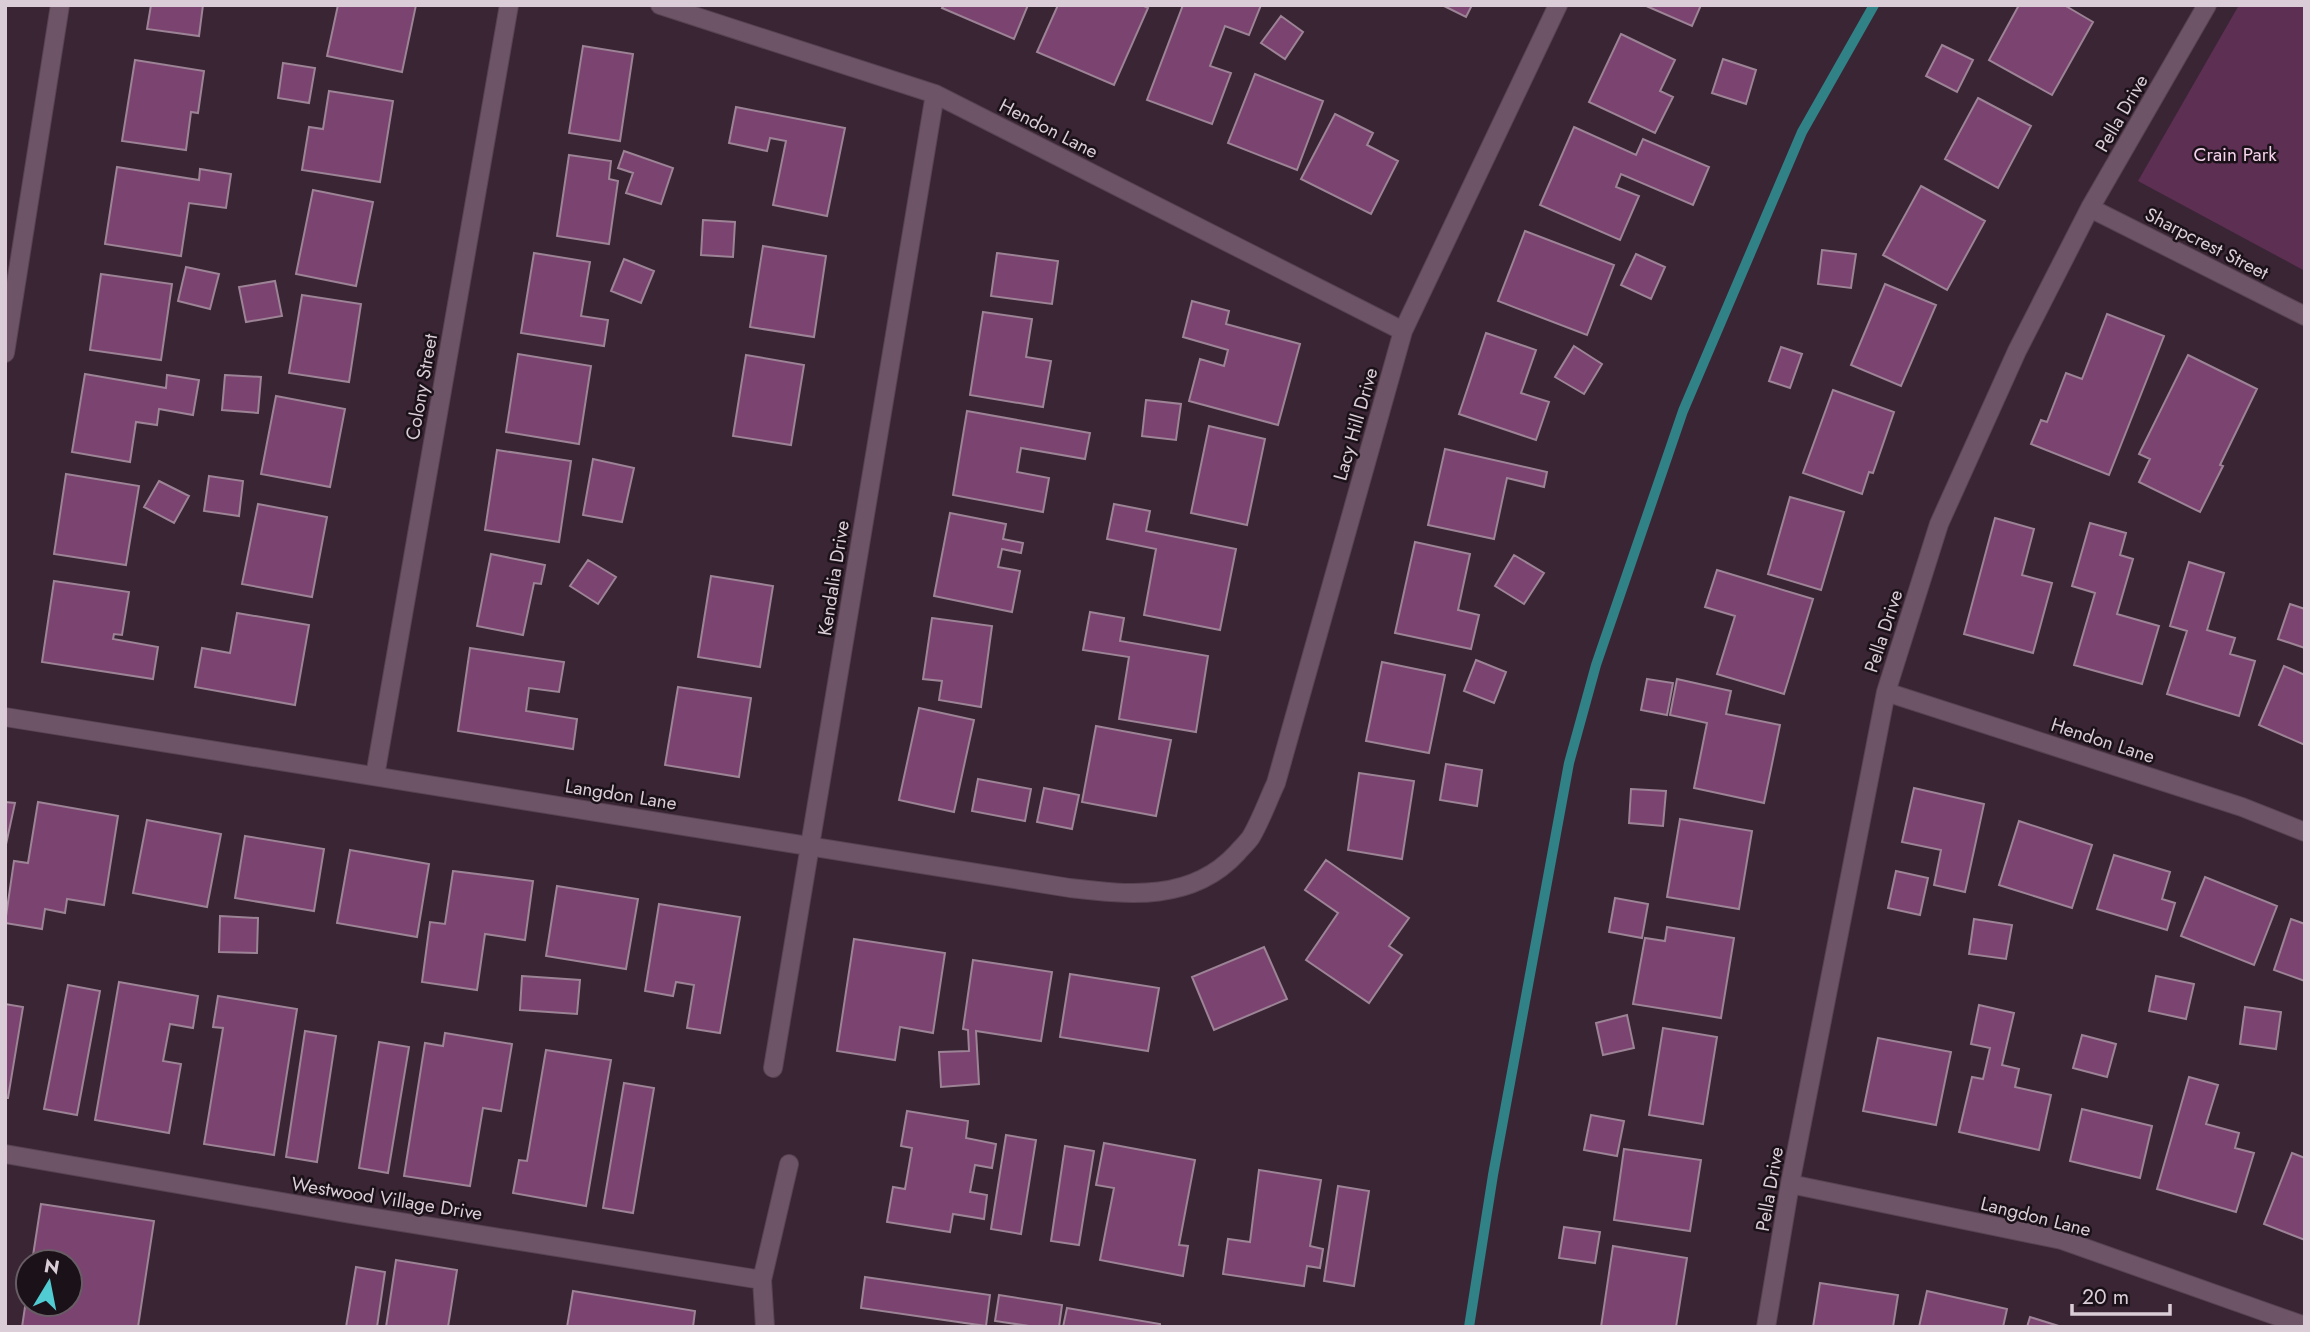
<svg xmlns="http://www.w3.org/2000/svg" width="2310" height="1332" viewBox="0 0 2310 1332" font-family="Jost,sans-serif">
<rect width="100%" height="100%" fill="#3a2535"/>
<path fill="#5c2f53" d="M 2239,5 L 2305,5 L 2305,271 L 2138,181 Z"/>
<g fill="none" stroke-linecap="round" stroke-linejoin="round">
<path stroke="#308287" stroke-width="10" d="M 1469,1327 L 1493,1175 L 1569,763 L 1596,665 L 1683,411 L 1802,132 L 1874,5"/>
</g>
<path fill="#7b436f" stroke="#9c8395" stroke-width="2" d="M 151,5 L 203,5 L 199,36 L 147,29 Z
M 338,5 L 416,5 L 402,72 L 327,56 Z
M 944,5 L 1028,5 L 1014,39 L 942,8 Z
M 1058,5 L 1142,5 L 1148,8 L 1114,85 L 1037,52 Z
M 1183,5 L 1261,5 L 1249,35 L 1225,26 L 1210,66 L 1231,73 L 1212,124 L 1147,100 Z
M 1442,5 L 1472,5 L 1466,17 Z
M 1644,5 L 1701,5 L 1692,26 Z
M 2019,5 L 2064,5 L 2093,22 L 2052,95 L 1989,60 Z
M 1281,16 L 1303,32 L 1285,59 L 1261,43 Z
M 1621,34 L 1675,60 L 1660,91 L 1673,97 L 1655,133 L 1589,102 Z
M 1942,45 L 1973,60 L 1957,92 L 1926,76 Z
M 583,46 L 633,54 L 620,141 L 569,133 Z
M 1723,59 L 1756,70 L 1746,104 L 1712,93 Z
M 135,60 L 204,71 L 198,113 L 191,112 L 186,150 L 122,141 Z
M 283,63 L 315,68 L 309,103 L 278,98 Z
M 1255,74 L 1323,101 L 1297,170 L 1228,143 Z
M 329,91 L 393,101 L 380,182 L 302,170 L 309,127 L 323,129 Z
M 1978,98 L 2031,126 L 1998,188 L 1945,159 Z
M 736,107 L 845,128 L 827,216 L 773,205 L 786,141 L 770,138 L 767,151 L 729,143 Z
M 1335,114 L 1373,133 L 1367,145 L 1398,161 L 1371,214 L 1301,179 Z
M 1574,127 L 1636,155 L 1643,139 L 1709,167 L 1693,205 L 1621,174 L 1616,187 L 1639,196 L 1620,240 L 1540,205 Z
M 624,151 L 673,168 L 661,204 L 626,193 L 633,173 L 618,168 Z
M 569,155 L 611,161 L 609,179 L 618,181 L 609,244 L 557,236 Z
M 117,167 L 199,180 L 200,169 L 231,174 L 226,208 L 189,203 L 181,256 L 105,244 Z
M 1921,186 L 1985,221 L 1947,290 L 1883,255 Z
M 313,190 L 373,202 L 356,286 L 296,274 Z
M 703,220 L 735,222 L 733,257 L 701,255 Z
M 1525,231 L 1614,265 L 1587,335 L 1498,301 Z
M 763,246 L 826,256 L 814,337 L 750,327 Z
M 1822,250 L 1856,254 L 1851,288 L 1818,284 Z
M 534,253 L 590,262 L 581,316 L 608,320 L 604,346 L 521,333 Z
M 997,253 L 1058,261 L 1052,304 L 991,296 Z
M 1636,254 L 1665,267 L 1651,299 L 1621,285 Z
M 624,259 L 654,271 L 641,303 L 611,291 Z
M 186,267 L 219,274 L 210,309 L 178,301 Z
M 101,274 L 172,284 L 161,360 L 90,350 Z
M 275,281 L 282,316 L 246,322 L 239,287 Z
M 1885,284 L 1936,305 L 1901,386 L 1851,365 Z
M 302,295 L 361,304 L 349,382 L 289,373 Z
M 1192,301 L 1229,311 L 1226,324 L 1300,344 L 1278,425 L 1189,401 L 1200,359 L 1224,366 L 1228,350 L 1183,337 Z
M 983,312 L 1032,319 L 1026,357 L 1051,361 L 1043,407 L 970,395 Z
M 2107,314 L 2164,336 L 2109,475 L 2031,444 L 2041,420 L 2047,422 L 2066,373 L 2082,379 Z
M 1486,333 L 1536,350 L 1521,393 L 1549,402 L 1536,440 L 1459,414 Z
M 1574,346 L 1602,364 L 1584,394 L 1555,377 Z
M 1781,347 L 1802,354 L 1790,388 L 1769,381 Z
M 518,354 L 591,366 L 579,444 L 506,432 Z
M 746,355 L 804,365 L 791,445 L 733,436 Z
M 2188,355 L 2257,389 L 2220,465 L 2223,466 L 2200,512 L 2139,482 L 2150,459 L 2139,454 Z
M 85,374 L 166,388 L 167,375 L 199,380 L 193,415 L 159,409 L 157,425 L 136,422 L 130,462 L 72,452 Z
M 225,375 L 261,377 L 258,413 L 222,410 Z
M 1833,390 L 1894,412 L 1873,473 L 1869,472 L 1862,494 L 1803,473 Z
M 276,396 L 345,409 L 330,487 L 261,474 Z
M 1146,400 L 1181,404 L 1176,440 L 1142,436 Z
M 967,411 L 1090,433 L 1085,459 L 1021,448 L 1017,472 L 1049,478 L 1043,512 L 953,495 Z
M 1209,426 L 1265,439 L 1247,525 L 1191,513 Z
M 1445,449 L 1547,472 L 1544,487 L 1507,478 L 1494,539 L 1428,525 Z
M 497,450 L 571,461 L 559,542 L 485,530 Z
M 593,459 L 634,468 L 622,522 L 583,515 Z
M 66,474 L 139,486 L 126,565 L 54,554 Z
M 209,476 L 243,481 L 239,516 L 204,511 Z
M 159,481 L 189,496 L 174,523 L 144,507 Z
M 1790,497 L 1844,512 L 1821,590 L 1768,574 Z
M 258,504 L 327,517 L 312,597 L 242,584 Z
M 1114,504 L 1150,511 L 1146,531 L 1236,549 L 1220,630 L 1144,615 L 1156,549 L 1107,539 Z
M 950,513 L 1006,524 L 1003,539 L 1023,543 L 1021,553 L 1002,549 L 998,567 L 1020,571 L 1012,612 L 934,596 Z
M 1995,518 L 2034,529 L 2022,575 L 2052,583 L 2033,653 L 1964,634 Z
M 2090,523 L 2126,533 L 2120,555 L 2133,559 L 2117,614 L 2159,626 L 2142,684 L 2074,665 L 2095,593 L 2072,586 Z
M 1415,542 L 1470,554 L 1458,610 L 1479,615 L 1471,649 L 1395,633 Z
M 491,554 L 545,565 L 541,584 L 534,583 L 523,635 L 477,626 Z
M 1514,555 L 1544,573 L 1524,604 L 1495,586 Z
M 588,560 L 616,577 L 598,604 L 570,586 Z
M 2189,562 L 2224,573 L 2207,630 L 2235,638 L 2230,654 L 2255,661 L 2239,716 L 2167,694 L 2187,631 L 2170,626 Z
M 1717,570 L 1813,599 L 1784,694 L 1717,674 L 1735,616 L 1705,607 Z
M 711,576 L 773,586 L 760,667 L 698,657 Z
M 54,581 L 129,592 L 122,635 L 114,634 L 113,639 L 158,647 L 153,679 L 42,662 Z
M 2290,604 L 2305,609 L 2305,648 L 2278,639 Z
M 1090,612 L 1124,618 L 1120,641 L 1208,656 L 1196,732 L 1119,719 L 1129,657 L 1083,650 Z
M 237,613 L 309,625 L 295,705 L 195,687 L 202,648 L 230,653 Z
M 932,618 L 992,626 L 981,707 L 939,700 L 942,681 L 923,679 Z
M 470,648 L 564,662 L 559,692 L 529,688 L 526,711 L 577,719 L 573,749 L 458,731 Z
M 1476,660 L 1506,672 L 1494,703 L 1464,691 Z
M 1382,662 L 1445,675 L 1429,753 L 1366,741 Z
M 2284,666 L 2305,675 L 2305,745 L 2259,725 Z
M 1647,679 L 1673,683 L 1667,715 L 1641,710 Z
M 1677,679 L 1731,691 L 1726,714 L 1780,725 L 1764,803 L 1694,788 L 1707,723 L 1670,715 Z
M 678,687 L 751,698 L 739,777 L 665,765 Z
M 919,708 L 974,720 L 954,812 L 899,800 Z
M 1096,726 L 1171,740 L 1156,816 L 1082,802 Z
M 1446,764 L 1482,770 L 1477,806 L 1440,800 Z
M 1359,773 L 1414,781 L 1402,859 L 1348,850 Z
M 978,779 L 1031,789 L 1025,821 L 972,811 Z
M 1044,788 L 1079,795 L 1072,829 L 1037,822 Z
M 1914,788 L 1984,804 L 1965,892 L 1934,885 L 1941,850 L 1902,842 Z
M 1631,789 L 1666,791 L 1663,826 L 1629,823 Z
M 5,802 L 15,803 L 5,849 Z
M 38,802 L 118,816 L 104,905 L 67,899 L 65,913 L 45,909 L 42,929 L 5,923 L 14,861 L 28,863 Z
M 1680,819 L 1752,831 L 1739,909 L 1667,897 Z
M 147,820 L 221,834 L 207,907 L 133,893 Z
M 2019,821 L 2092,845 L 2072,908 L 1999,885 Z
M 245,836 L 324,849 L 314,911 L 235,898 Z
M 350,850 L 429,864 L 417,937 L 337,923 Z
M 2114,855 L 2170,872 L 2162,899 L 2175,903 L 2167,930 L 2097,909 Z
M 1326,860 L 1409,918 L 1389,946 L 1402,955 L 1369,1003 L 1306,960 L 1338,913 L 1305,890 Z
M 453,871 L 533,881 L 525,940 L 485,934 L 477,990 L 422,982 L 430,922 L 445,924 Z
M 1896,871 L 1928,878 L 1920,915 L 1888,908 Z
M 2205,877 L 2277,906 L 2254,965 L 2181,936 Z
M 557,886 L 638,899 L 626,969 L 546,956 Z
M 1615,898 L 1648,904 L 1642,938 L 1609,932 Z
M 659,904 L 740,917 L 720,1033 L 687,1028 L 694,985 L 676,982 L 673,996 L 645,991 Z
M 220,916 L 258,918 L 257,953 L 219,952 Z
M 1974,919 L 2012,925 L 2006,959 L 1969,954 Z
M 2291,919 L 2305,924 L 2305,981 L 2274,970 Z
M 1667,927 L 1734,938 L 1721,1018 L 1633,1004 L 1645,938 L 1665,941 Z
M 854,939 L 945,953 L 933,1033 L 900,1027 L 895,1060 L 837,1051 Z
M 1264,947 L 1287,999 L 1214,1030 L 1192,977 Z
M 973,960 L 1052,972 L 1041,1041 L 976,1031 L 979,1084 L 941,1087 L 939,1052 L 969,1051 L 968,1030 L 963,1029 Z
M 1070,974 L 1159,988 L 1148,1051 L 1060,1037 Z
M 522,976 L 580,980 L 577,1014 L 520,1010 Z
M 2156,976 L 2194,984 L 2186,1019 L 2149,1011 Z
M 119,982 L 198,996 L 193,1028 L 170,1024 L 163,1061 L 181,1064 L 169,1133 L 95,1120 Z
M 68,985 L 100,991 L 77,1115 L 44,1109 Z
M 218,996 L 297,1009 L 274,1155 L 204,1144 L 223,1028 L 213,1027 Z
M 5,1004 L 23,1007 L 8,1098 L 5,1098 Z
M 1979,1005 L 2014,1013 L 2002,1065 L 2019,1069 L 2015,1087 L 2051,1095 L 2039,1150 L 1959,1132 L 1972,1077 L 1983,1079 L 1990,1048 L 1971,1044 Z
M 2245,1007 L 2281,1012 L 2276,1049 L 2240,1044 Z
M 1627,1015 L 1634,1048 L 1603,1055 L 1596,1023 Z
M 1663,1028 L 1717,1037 L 1703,1124 L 1649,1115 Z
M 305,1031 L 336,1036 L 317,1162 L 286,1157 Z
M 445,1033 L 512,1044 L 501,1111 L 483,1108 L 470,1186 L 404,1176 L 425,1043 L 443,1046 Z
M 2082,1035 L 2116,1044 L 2107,1077 L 2073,1068 Z
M 1878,1038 L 1951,1052 L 1936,1125 L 1863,1111 Z
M 379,1042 L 409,1047 L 388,1173 L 359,1168 Z
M 546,1050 L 611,1060 L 586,1206 L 513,1193 L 519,1160 L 527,1161 Z
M 2189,1077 L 2218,1085 L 2206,1124 L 2239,1133 L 2235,1148 L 2254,1153 L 2236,1212 L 2157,1189 Z
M 624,1083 L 654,1088 L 633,1213 L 603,1208 Z
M 2082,1109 L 2152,1126 L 2140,1178 L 2070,1161 Z
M 907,1111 L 968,1121 L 966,1138 L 996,1144 L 992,1168 L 975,1165 L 970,1192 L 987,1195 L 984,1219 L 953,1214 L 950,1232 L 887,1222 L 893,1187 L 905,1189 L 912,1148 L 901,1146 Z
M 1591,1115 L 1624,1121 L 1617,1156 L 1584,1150 Z
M 1006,1135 L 1036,1140 L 1021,1234 L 991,1229 Z
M 1104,1143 L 1195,1160 L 1179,1245 L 1188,1246 L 1183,1276 L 1100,1260 L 1114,1188 L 1096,1185 Z
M 1065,1146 L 1094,1151 L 1079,1245 L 1051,1241 Z
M 1624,1149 L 1701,1160 L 1690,1231 L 1614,1220 Z
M 2292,1153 L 2305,1158 L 2305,1240 L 2264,1224 Z
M 1259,1170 L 1321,1180 L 1310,1246 L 1323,1249 L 1320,1268 L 1307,1266 L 1304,1286 L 1223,1274 L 1228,1239 L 1250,1242 Z
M 1338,1186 L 1369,1191 L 1354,1286 L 1324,1281 Z
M 41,1204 L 154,1221 L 138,1327 L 22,1327 L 28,1287 L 28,1304 L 70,1304 L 70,1262 L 32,1262 Z
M 1564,1227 L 1600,1232 L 1595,1263 L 1559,1258 Z
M 1613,1246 L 1687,1258 L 1676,1327 L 1601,1327 Z
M 396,1260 L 457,1270 L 448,1327 L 386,1327 Z
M 356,1267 L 385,1272 L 377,1327 L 346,1327 Z
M 865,1277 L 990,1295 L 986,1326 L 861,1308 Z
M 1820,1283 L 1898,1295 L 1893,1327 L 1813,1327 Z
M 573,1291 L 695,1311 L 693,1327 L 567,1327 Z
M 1927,1291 L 2007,1309 L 2003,1327 L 1919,1327 Z
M 999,1295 L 1062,1305 L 1059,1327 L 1036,1327 L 995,1321 Z
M 1067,1308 L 1160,1324 L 1160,1327 L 1063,1327 Z
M 2030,1317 L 2062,1327 L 2027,1327 Z"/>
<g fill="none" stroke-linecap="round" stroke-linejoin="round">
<defs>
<path id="minor" d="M 660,5 L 935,94 L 1403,331
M 2090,208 L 2305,316
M 5,353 L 60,5
M 1886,692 L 2242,807 L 2305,832
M 5,717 L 1070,888 C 1129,895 1192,902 1237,853 C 1241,848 1247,843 1251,837 C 1261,820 1268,800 1276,783 L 1403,331 L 1558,5
M 375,776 L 509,5
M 773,1068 L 935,94
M 5,1154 L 345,1213 L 762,1280
M 1790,1184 L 2062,1240 L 2305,1326
M 765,1327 L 762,1280 L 789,1164
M 1766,1327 L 1790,1184 L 1886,692 L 1939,524 L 2017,351 L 2090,208 L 2207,5"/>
</defs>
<use href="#minor" stroke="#574352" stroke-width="20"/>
<use href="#minor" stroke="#6d5467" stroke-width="18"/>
</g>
<g text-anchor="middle" stroke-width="5" stroke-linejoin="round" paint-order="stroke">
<g font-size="19" fill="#dbcdd7" stroke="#1b1219">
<text transform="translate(2121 113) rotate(-60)" y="7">Pella Drive</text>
<text transform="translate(1049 128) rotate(27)" y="7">Hendon Lane</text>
<text transform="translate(2207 243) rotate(27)" y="7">Sharpcrest Street</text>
<text transform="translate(421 387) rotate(-80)" y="7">Colony Street</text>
<text transform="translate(1355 424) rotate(-74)" y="7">Lacy Hill Drive</text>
<text transform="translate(833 578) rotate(-81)" y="7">Kendalia Drive</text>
<text transform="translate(1883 631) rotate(-72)" y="7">Pella Drive</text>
<text transform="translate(2103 740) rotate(18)" y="7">Hendon Lane</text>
<text transform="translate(621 794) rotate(9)" y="7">Langdon Lane</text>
<text transform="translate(1769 1189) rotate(-80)" y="7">Pella Drive</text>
<text transform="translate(387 1198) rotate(9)" y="7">Westwood Village Drive</text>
<text transform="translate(2036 1216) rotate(14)" y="7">Langdon Lane</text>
</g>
<g font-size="19" fill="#f5d2ec" stroke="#1b1219">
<text x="2235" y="161">Crain Park</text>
</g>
</g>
<rect width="2310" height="1332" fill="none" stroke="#dbcdd7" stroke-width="14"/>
<g transform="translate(49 1283) rotate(10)"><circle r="33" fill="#1b1219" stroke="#685d65" stroke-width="2"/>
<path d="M0-5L12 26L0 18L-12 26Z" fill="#51ccd3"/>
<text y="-10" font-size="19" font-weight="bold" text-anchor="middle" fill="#dbcdd7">N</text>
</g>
<path d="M2072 1304v10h98v-10" fill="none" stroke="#dbcdd7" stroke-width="3.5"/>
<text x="2082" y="1304" font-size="21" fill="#dbcdd7" stroke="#1b1219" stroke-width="5" paint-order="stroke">20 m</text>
</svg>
